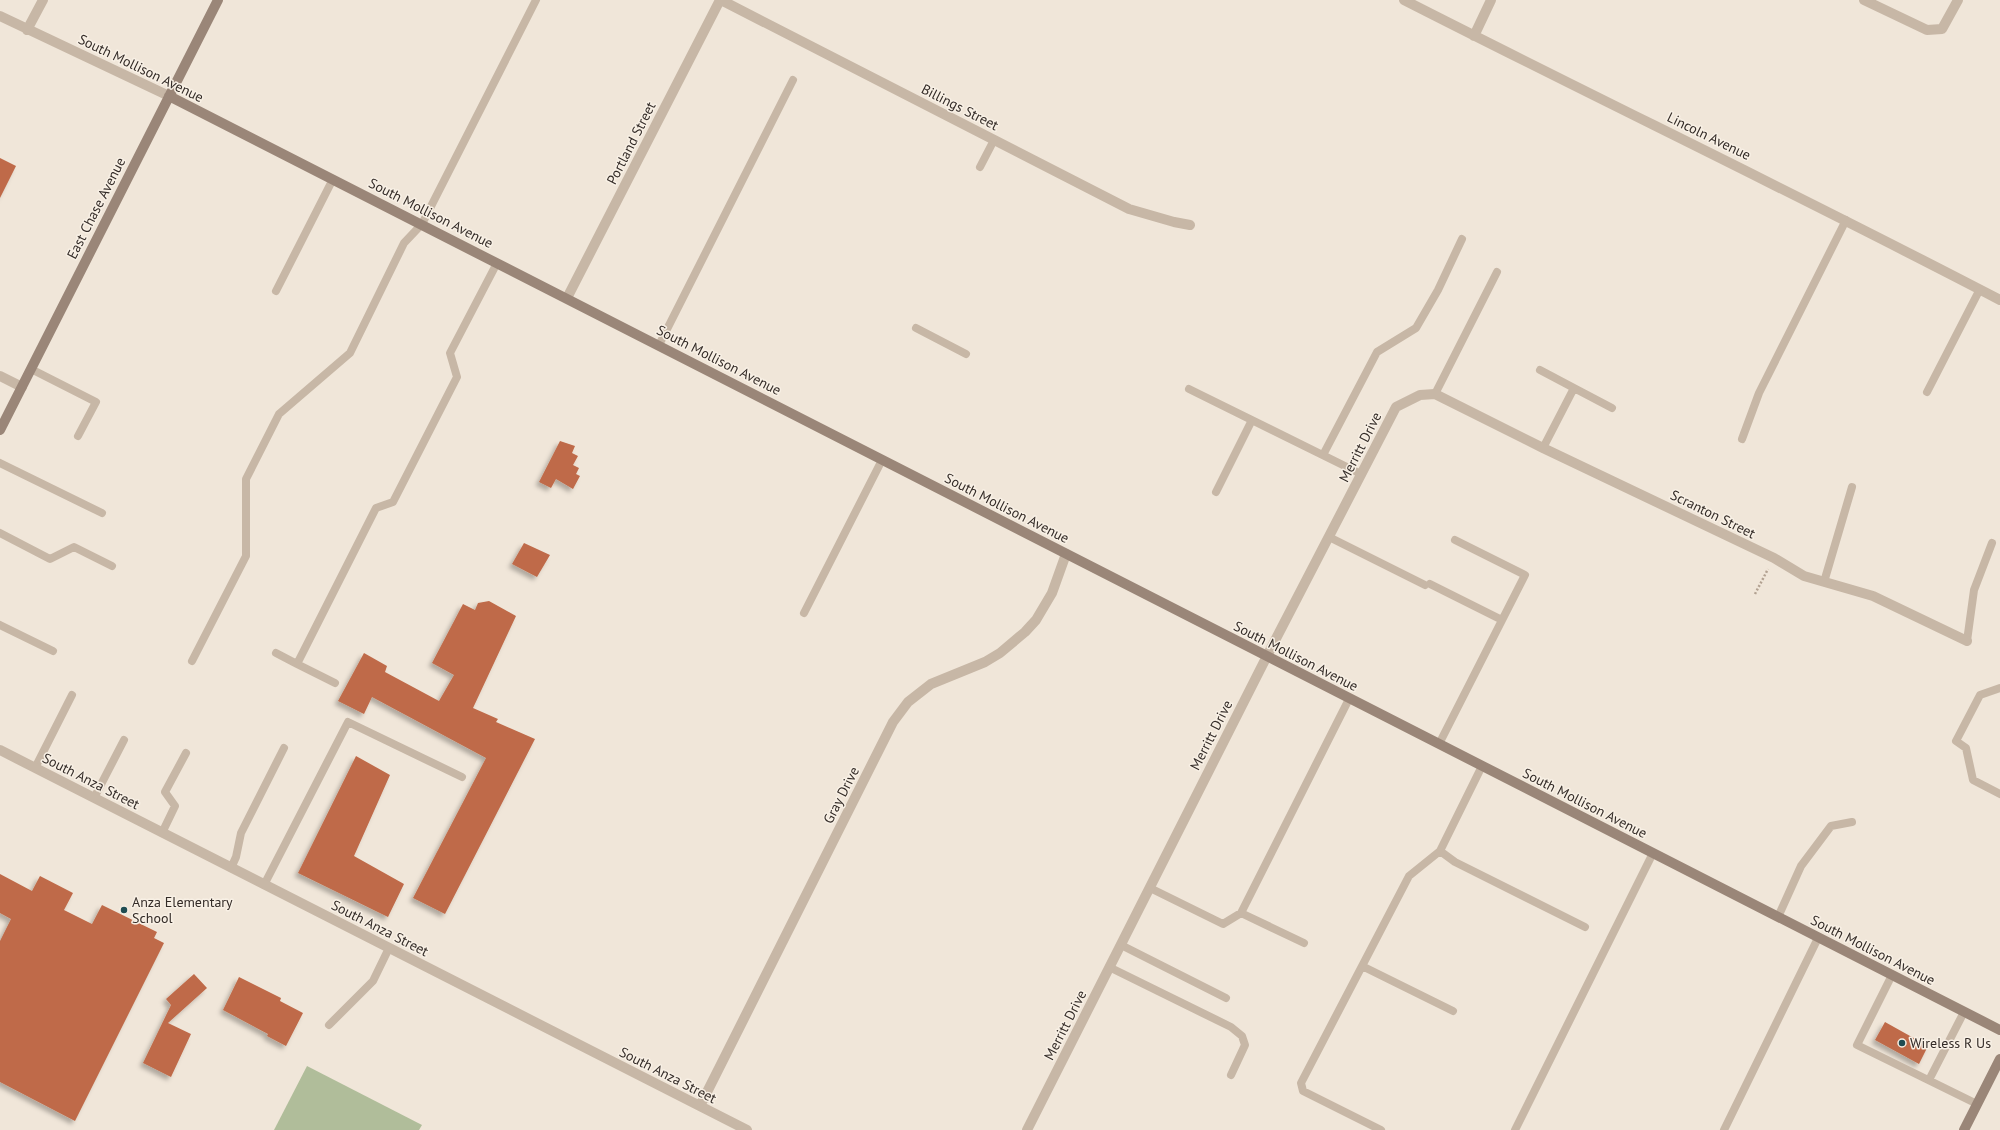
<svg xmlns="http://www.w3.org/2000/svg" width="2000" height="1130" viewBox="0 0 2000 1130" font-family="'PT Sans',sans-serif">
<defs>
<filter id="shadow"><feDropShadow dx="-3.5" dy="3.5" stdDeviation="2" flood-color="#0004"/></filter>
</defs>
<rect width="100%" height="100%" fill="#f0e6d9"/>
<path fill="#b0bd9a" d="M 307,1066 L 422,1125 L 419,1130 L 274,1130 Z"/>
<path fill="#bf6a48" filter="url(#shadow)" d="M 0,158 L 16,166 L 0,198 Z
M 560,441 L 575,446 L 572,453 L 578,456 L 573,465 L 579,468 L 576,474 L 580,476 L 573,489 L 556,479 L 551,488 L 539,482 Z
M 524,543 L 550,555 L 537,577 L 512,564 Z
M 489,601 L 516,616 L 473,708 L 498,719 L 496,722 L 535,739 L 445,914 L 413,898 L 486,758 L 372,697 L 364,714 L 338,701 L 364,653 L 387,666 L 385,672 L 439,701 L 454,675 L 432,663 L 463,604 L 475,610 L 478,603 Z
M 356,756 L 390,775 L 354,856 L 404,884 L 388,917 L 298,873 Z
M 0,874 L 32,891 L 40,876 L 73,893 L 64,910 L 92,924 L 102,905 L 157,932 L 154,938 L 164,943 L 75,1121 L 0,1082 L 0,941 L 11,919 L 0,913 Z
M 194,974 L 207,988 L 168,1023 L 191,1034 L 171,1077 L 143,1063 L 171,1005 L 166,999 Z
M 239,977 L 281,998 L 280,1001 L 303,1013 L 286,1046 L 267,1036 L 268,1034 L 223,1010 Z
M 1885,1022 L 1928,1046 L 1919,1064 L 1875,1040 Z"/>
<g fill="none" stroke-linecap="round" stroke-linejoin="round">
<path stroke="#b2a191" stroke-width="2.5" stroke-dasharray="2 2" stroke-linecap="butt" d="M 1755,594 L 1768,569"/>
<path stroke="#c7b7a6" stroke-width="8" d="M 980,167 L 994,140
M 276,291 L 333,179
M 916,328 L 966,354
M 659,345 L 793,80
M 31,369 L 96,402 L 78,436
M 1540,370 L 1574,388 L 1543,448
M 1574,388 L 1612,408
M 1189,389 L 1361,474
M 1927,392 L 1980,289
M 1435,394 L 1497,272
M 1742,439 L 1759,393 L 1846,220
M 1323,455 L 1377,352 L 1416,328 L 1438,290 L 1462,239
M 0,463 L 102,513
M 1216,492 L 1252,420
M 0,533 L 50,559 L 74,547 L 112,566
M 1329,537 L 1425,585
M 1824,582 L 1852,487
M 1430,584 L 1502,620
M 804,613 L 882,460
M 0,625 L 53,651
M 1967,641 L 1974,590 L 1992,543
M 276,653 L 297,664 L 376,508 L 393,502 L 457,377 L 450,353 L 497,263
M 192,661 L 246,556 L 246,479 L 279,414 L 350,353 L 404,243 L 422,224 L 536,0
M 297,664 L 335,683
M 2000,688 L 1980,695 L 1956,741 L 1966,748 L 1973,780 L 2000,794
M 1439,744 L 1525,575 L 1455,540
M 35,768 L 72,695
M 94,798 L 124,740
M 162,833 L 175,806 L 165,792 L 186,753
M 1440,851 L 1455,862 L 1585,927
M 231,868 L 236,857 L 241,833 L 284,748
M 264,885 L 348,722 L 462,777
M 1150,888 L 1223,924 L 1241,913
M 1778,917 L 1801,866 L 1831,826 L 1852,822
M 1304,943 L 1241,913 L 1349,699
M 1121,945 L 1226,998
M 1362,966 L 1453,1011
M 1109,967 L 1231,1027 L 1242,1036 L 1245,1045 L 1231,1075
M 1892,975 L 1857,1045 L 1977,1104
M 329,1025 L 373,981 L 389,948
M 1929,1080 L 1964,1012
M 1381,1130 L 1303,1091 L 1301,1083 L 1409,876 L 1440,851 L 1482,766
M 1515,1130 L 1653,853
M 1724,1130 L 1818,938"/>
<path stroke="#c7b7a6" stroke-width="10" d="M 721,0 L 1129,209 L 1174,222 L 1190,225
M 1404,0 C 1602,101 1803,197 2000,300
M 1864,0 L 1927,30 L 1942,29 L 1958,0
M 0,16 L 169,96
M 27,30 L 43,0
M 1474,36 L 1491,0
M 567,298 L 720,0
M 0,376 L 22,387
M 0,750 L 747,1130
M 700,1106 L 893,722 L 908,702 L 931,684 L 985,662 L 1000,653 L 1025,632 L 1036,620 L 1052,593 L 1066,554
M 1027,1130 L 1267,656 L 1396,407 L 1420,395 L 1435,394 L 1543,448 L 1774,558 L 1804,576 L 1873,596 L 1967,641"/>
<path stroke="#9a8678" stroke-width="10" d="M 169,96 L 2000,1030
M 0,430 L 218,0
M 1964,1130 L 2000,1059"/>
</g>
<g fill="#1f4c52" stroke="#f8f0e5" stroke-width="1.5">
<circle cx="124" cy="910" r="4"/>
<circle cx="1902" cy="1043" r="4"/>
</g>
<g text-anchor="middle" stroke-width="3" stroke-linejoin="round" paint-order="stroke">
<g font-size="14" fill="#332b27" stroke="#f8f0e5">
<text transform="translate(141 68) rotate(26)" y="5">South Mollison Avenue</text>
<text transform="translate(960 107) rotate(27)" y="5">Billings Street</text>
<text transform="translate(1709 136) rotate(26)" y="5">Lincoln Avenue</text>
<text transform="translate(631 143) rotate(-63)" y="5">Portland Street</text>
<text transform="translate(96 208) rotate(-63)" y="5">East Chase Avenue</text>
<text transform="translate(431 213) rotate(27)" y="5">South Mollison Avenue</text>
<text transform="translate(719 360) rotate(27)" y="5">South Mollison Avenue</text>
<text transform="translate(1360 447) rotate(-63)" y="5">Merritt Drive</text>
<text transform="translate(1007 508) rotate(27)" y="5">South Mollison Avenue</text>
<text transform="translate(1713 514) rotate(26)" y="5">Scranton Street</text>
<text transform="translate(1296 656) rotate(27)" y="5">South Mollison Avenue</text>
<text transform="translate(1211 735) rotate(-63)" y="5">Merritt Drive</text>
<text transform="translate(91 781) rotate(27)" y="5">South Anza Street</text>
<text transform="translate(841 795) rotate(-63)" y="5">Gray Drive</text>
<text transform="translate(1585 803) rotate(27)" y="5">South Mollison Avenue</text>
<text transform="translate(380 928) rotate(27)" y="5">South Anza Street</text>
<text transform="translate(1873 950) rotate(27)" y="5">South Mollison Avenue</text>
<text transform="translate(1065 1025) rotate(-63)" y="5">Merritt Drive</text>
<text transform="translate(668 1075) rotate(27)" y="5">South Anza Street</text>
</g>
<g font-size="14" fill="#332b27" stroke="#f8f0e5" text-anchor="start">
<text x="132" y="907">Anza Elementary<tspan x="132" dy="16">School</tspan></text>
<text x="1910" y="1048">Wireless R Us</text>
</g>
</g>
</svg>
